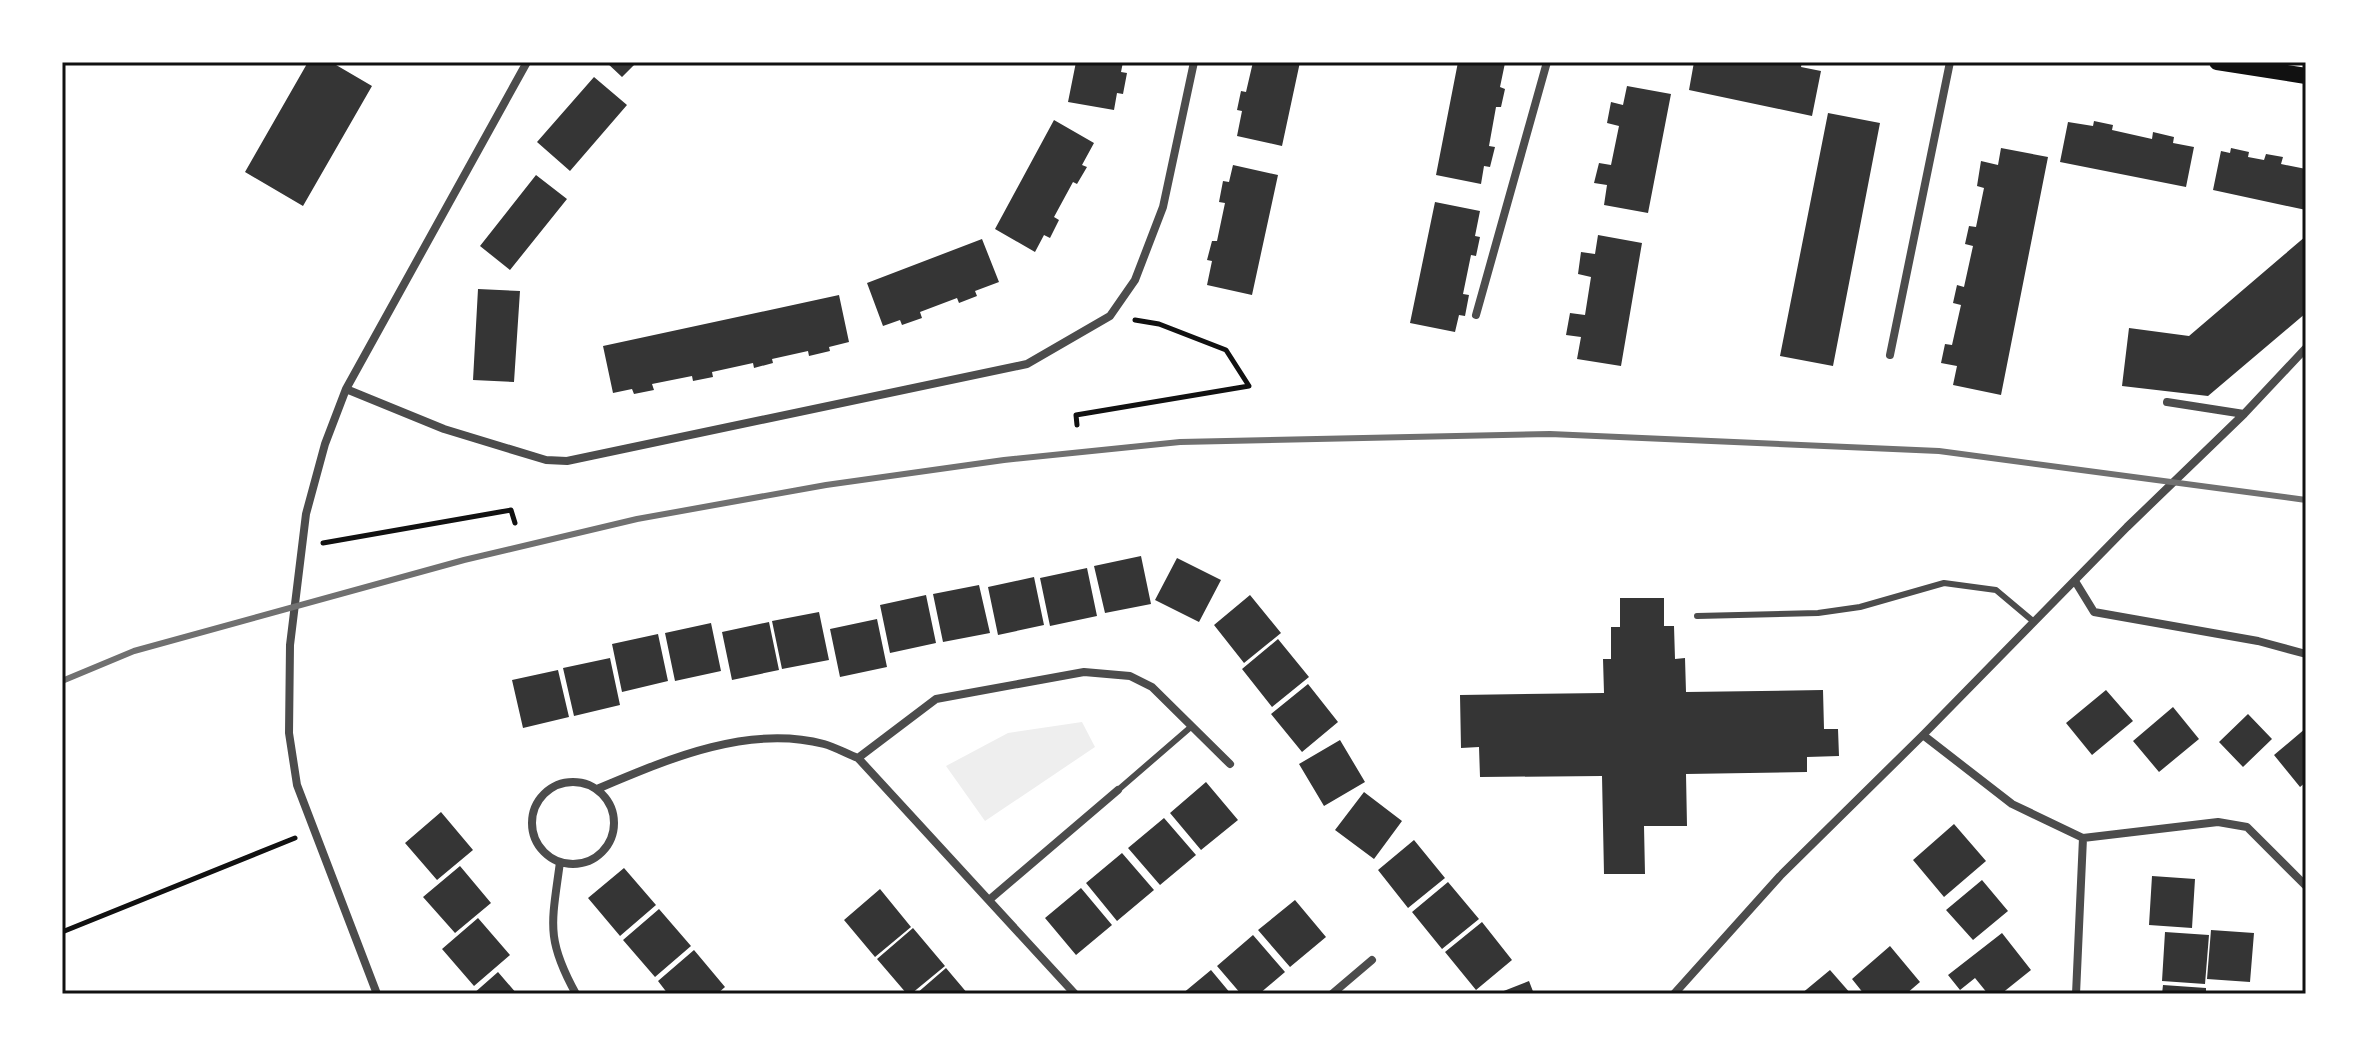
<svg xmlns="http://www.w3.org/2000/svg" width="2368" height="1056" viewBox="0 0 2368 1056" font-family="'Libre Baskerville',serif">
<rect width="100%" height="100%" fill="#fff"/>
<path fill="#eee" d="M 1082,722 L 1095,747 L 985,821 L 946,766 L 1008,733 Z"/>
<path fill="#353535" d="M 308,62 L 331,62 L 372,86 L 303,206 L 245,172 Z
M 606,62 L 637,62 L 622,77 Z
M 1076,62 L 1123,62 L 1121,72 L 1127,73 L 1123,94 L 1117,93 L 1114,110 L 1068,102 Z
M 1253,62 L 1300,62 L 1282,146 L 1237,136 L 1242,111 L 1237,110 L 1241,91 L 1246,92 Z
M 1458,62 L 1505,63 L 1500,87 L 1505,89 L 1501,107 L 1496,107 L 1489,146 L 1495,147 L 1490,167 L 1484,166 L 1481,184 L 1436,175 Z
M 1694,62 L 1802,62 L 1801,67 L 1821,71 L 1812,116 L 1689,90 Z
M 594,77 L 627,105 L 570,171 L 537,142 Z
M 1627,86 L 1671,94 L 1648,213 L 1604,205 L 1607,185 L 1594,183 L 1599,163 L 1611,165 L 1619,126 L 1607,123 L 1611,102 L 1623,105 Z
M 1828,113 L 1880,123 L 1833,366 L 1780,356 Z
M 1054,120 L 1094,143 L 1082,165 L 1087,167 L 1077,184 L 1073,182 L 1054,217 L 1059,220 L 1050,238 L 1044,235 L 1035,252 L 995,229 Z
M 2094,121 L 2113,125 L 2112,130 L 2152,139 L 2153,132 L 2174,137 L 2173,143 L 2194,147 L 2186,187 L 2060,162 L 2068,122 L 2093,126 Z
M 2001,148 L 2048,157 L 2001,395 L 1953,385 L 1957,366 L 1941,363 L 1945,344 L 1952,345 L 1961,305 L 1953,303 L 1957,285 L 1964,287 L 1973,246 L 1965,244 L 1969,226 L 1976,227 L 1984,188 L 1977,186 L 1981,161 L 1998,165 Z
M 2231,148 L 2249,152 L 2248,157 L 2264,160 L 2266,154 L 2283,157 L 2281,164 L 2306,169 L 2306,210 L 2213,190 L 2221,151 L 2230,153 Z
M 1233,165 L 1278,175 L 1252,295 L 1207,285 L 1212,261 L 1207,260 L 1212,241 L 1217,241 L 1225,203 L 1219,202 L 1223,181 L 1229,182 Z
M 536,175 L 567,199 L 510,270 L 480,246 Z
M 1435,202 L 1480,211 L 1475,236 L 1480,237 L 1476,256 L 1471,255 L 1463,294 L 1469,295 L 1465,316 L 1459,315 L 1455,332 L 1410,323 Z
M 1598,235 L 1642,243 L 1621,366 L 1577,359 L 1581,337 L 1566,335 L 1570,313 L 1585,315 L 1591,277 L 1578,274 L 1581,252 L 1595,254 Z
M 2306,236 L 2306,313 L 2208,396 L 2122,386 L 2129,328 L 2189,336 Z
M 982,239 L 999,282 L 975,291 L 977,296 L 959,303 L 957,298 L 920,312 L 922,318 L 902,325 L 900,320 L 883,326 L 867,283 Z
M 478,289 L 520,291 L 514,382 L 473,380 Z
M 839,295 L 849,342 L 829,347 L 830,351 L 809,356 L 808,351 L 772,359 L 773,363 L 754,368 L 753,363 L 712,372 L 713,377 L 693,381 L 692,376 L 652,384 L 654,390 L 634,394 L 632,389 L 613,393 L 603,346 Z
M 1141,556 L 1151,604 L 1105,613 L 1094,566 Z
M 1177,558 L 1221,580 L 1199,622 L 1155,600 Z
M 1087,568 L 1097,616 L 1050,626 L 1040,578 Z
M 1034,577 L 1044,625 L 998,635 L 988,587 Z
M 979,585 L 990,633 L 943,642 L 933,594 Z
M 926,595 L 936,643 L 890,653 L 880,605 Z
M 1250,595 L 1281,633 L 1244,663 L 1214,625 Z
M 1620,598 L 1664,598 L 1664,626 L 1674,626 L 1675,659 L 1685,658 L 1686,692 L 1823,690 L 1824,729 L 1838,729 L 1839,756 L 1807,757 L 1807,772 L 1686,774 L 1687,826 L 1644,826 L 1645,874 L 1604,874 L 1602,776 L 1480,777 L 1479,747 L 1461,748 L 1460,695 L 1604,693 L 1603,659 L 1611,659 L 1611,627 L 1620,627 Z
M 819,612 L 829,660 L 782,669 L 772,621 Z
M 877,619 L 887,667 L 840,677 L 830,629 Z
M 769,622 L 779,670 L 732,680 L 722,632 Z
M 711,623 L 721,671 L 675,681 L 665,633 Z
M 658,634 L 668,681 L 622,692 L 612,644 Z
M 1278,639 L 1309,677 L 1272,707 L 1242,669 Z
M 610,658 L 620,705 L 574,716 L 563,668 Z
M 558,670 L 569,717 L 523,728 L 512,680 Z
M 1308,684 L 1338,722 L 1302,752 L 1271,714 Z
M 2106,690 L 2133,721 L 2092,755 L 2066,723 Z
M 2173,707 L 2199,739 L 2159,772 L 2133,741 Z
M 2248,714 L 2272,739 L 2243,767 L 2219,742 Z
M 2306,728 L 2306,782 L 2300,787 L 2274,755 Z
M 1340,740 L 1365,782 L 1324,806 L 1299,764 Z
M 1206,782 L 1238,820 L 1201,850 L 1170,813 Z
M 1364,792 L 1402,821 L 1374,859 L 1335,830 Z
M 441,812 L 473,850 L 437,880 L 405,843 Z
M 1164,818 L 1196,855 L 1160,885 L 1128,848 Z
M 1954,824 L 1986,861 L 1944,897 L 1913,860 Z
M 1414,840 L 1445,878 L 1408,908 L 1378,870 Z
M 1122,853 L 1154,890 L 1117,921 L 1086,883 Z
M 460,866 L 491,903 L 455,933 L 423,897 Z
M 624,868 L 656,905 L 620,936 L 588,898 Z
M 2152,876 L 2195,879 L 2192,928 L 2149,925 Z
M 1982,880 L 2008,911 L 1973,940 L 1946,910 Z
M 1448,882 L 1479,919 L 1442,949 L 1412,912 Z
M 1081,888 L 1112,925 L 1076,955 L 1045,918 Z
M 880,889 L 911,927 L 875,957 L 844,920 Z
M 1295,900 L 1326,937 L 1290,967 L 1258,930 Z
M 659,909 L 691,946 L 655,977 L 623,940 Z
M 478,918 L 510,955 L 474,986 L 442,949 Z
M 1482,922 L 1512,960 L 1476,990 L 1445,952 Z
M 913,928 L 945,966 L 911,994 L 907,994 L 877,959 Z
M 2211,930 L 2254,933 L 2250,982 L 2207,979 Z
M 2165,932 L 2209,935 L 2205,984 L 2162,981 Z
M 2002,933 L 2031,970 L 2001,994 L 1988,994 L 1975,978 L 1960,990 L 1948,975 Z
M 1253,935 L 1285,972 L 1259,994 L 1241,994 L 1217,966 Z
M 1890,946 L 1920,982 L 1906,994 L 1864,994 L 1852,979 Z
M 694,950 L 725,987 L 717,994 L 668,994 L 658,981 Z
M 946,968 L 968,994 L 916,994 Z
M 1211,970 L 1231,994 L 1182,994 Z
M 1830,970 L 1851,994 L 1801,994 Z
M 498,972 L 517,994 L 473,994 Z
M 1529,981 L 1534,994 L 1496,994 Z
M 2163,985 L 2206,988 L 2206,994 L 2162,994 Z"/>
<g fill="none" stroke-linecap="round" stroke-linejoin="round">
<path stroke="#111" stroke-width="5" d="M 1077,425 L 1076,415 L 1249,386 L 1226,350 L 1159,324 L 1135,320
M 323,543 L 511,510 L 515,523
M 62,932 L 295,838"/>
<path stroke="#4c4c4c" stroke-width="6" d="M 1697,616 L 1818,613 L 1860,607 L 1944,583 L 1996,590 L 2034,622
M 1118,790 L 1192,726"/>
<path stroke="#4c4c4c" stroke-width="8" d="M 1476,315 L 1547,62
M 1890,355 L 1950,62
M 346,389 L 444,429 L 546,460 L 567,461 L 1027,364 L 1110,316 L 1135,280 L 1163,207 L 1194,62
M 2167,402 L 2244,414
M 2075,581 L 2094,612 L 2258,641 L 2306,654
M 1923,735 L 2012,804 L 2083,838 L 2218,822 L 2247,827 L 2306,886
M 858,758 L 936,699 L 1084,672 L 1130,676 L 1152,687 L 1230,764
M532 823a41 41 0 1 1 82 0a41 41 0 1 1-82 0Z
M 597,789 C 666,760 747,724 824,744 C 835,747 847,754 858,758 L 1075,994
M 560,862 C 552,923 545,938 576,994
M 989,900 L 1118,790
M 377,994 L 297,785 L 289,733 L 290,645 L 306,514 L 325,444 L 346,389 L 527,62
M 1332,994 L 1372,960
M 1674,994 L 1780,876 L 1923,735 L 2127,527 L 2244,414 L 2306,348
M 2076,994 L 2083,838"/>
<path stroke="#111" stroke-width="16" d="M 2217,62 L 2306,76"/>
<path stroke="#707070" stroke-width="6" d="M 62,681 L 134,651 L 464,560 L 637,519 L 826,485 L 1004,460 L 1180,442 L 1550,434 L 1939,451 L 2306,500"/>
</g>
<rect width="2368" height="1056" fill="none" stroke="#ffffff" stroke-width="128"/>
<rect x="64" y="64" width="2240" height="928" fill="none" stroke="#111" stroke-width="3"/>
</svg>
